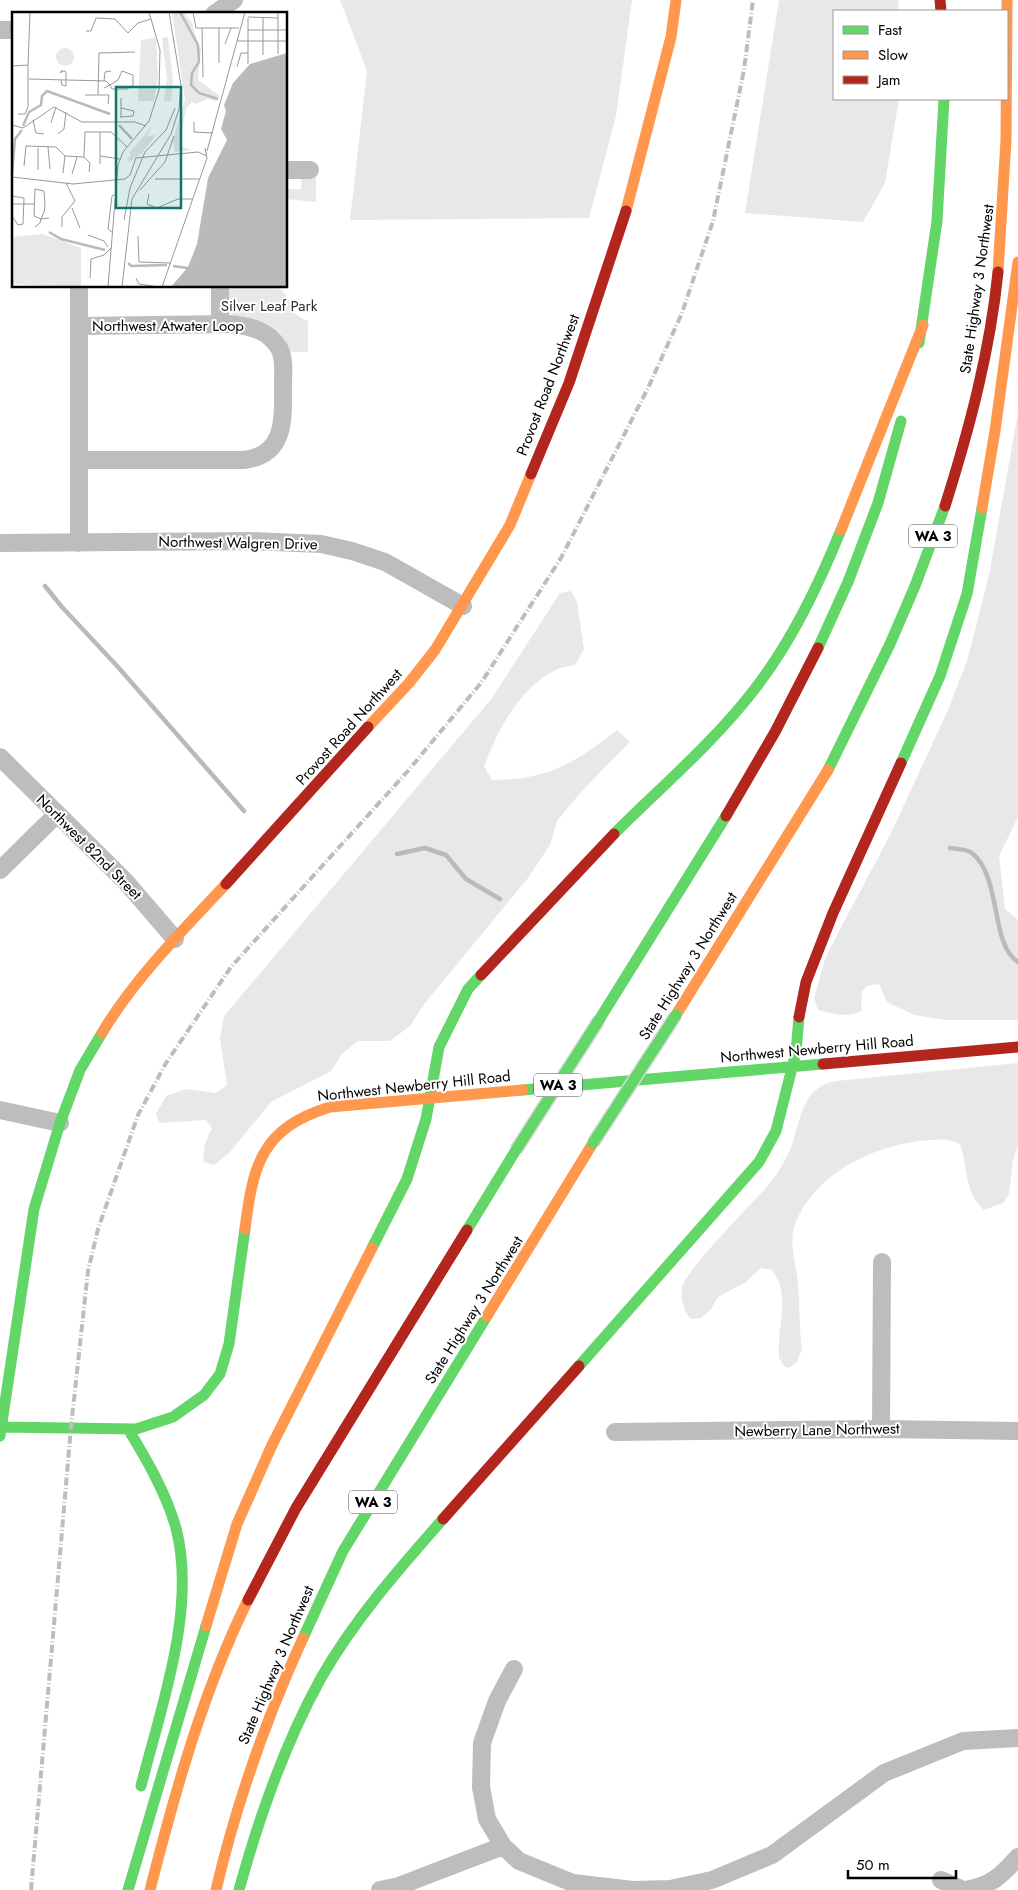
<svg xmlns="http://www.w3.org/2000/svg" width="1018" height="1890" viewBox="0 0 1018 1890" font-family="Jost,sans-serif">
<rect width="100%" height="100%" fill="#fff"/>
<path fill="#e8e8e8" d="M 340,0 L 632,0 L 616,116 L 589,218 L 350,220 L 367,71 Z
M 779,0 L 898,0 L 899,11 L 834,11 L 834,99 L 899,99 L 885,183 L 863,222 L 745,213 Z
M 301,177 L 316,177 L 316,202 L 286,199 L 286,189 L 301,189 Z
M 225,286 C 242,286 277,279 286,295 C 294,310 291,314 308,321 L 308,352 L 289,352 L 229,313 Z
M 1018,413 L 1018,817 L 999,856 L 1005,909 L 1018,920 L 1018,1020 L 946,1020 L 914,1015 L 887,1002 L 879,984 L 867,986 L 862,991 L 861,1011 C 847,1019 833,1013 818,1010 L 814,998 L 826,956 L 892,831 L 948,710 L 967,661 L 989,575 Z
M 571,591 L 577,602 L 584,649 L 575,665 C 569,666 562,667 556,670 C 520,687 498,730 484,766 L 492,780 C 548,780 575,763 617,730 L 630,742 L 581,792 L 557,821 L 550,845 L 528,878 L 425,1003 L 410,1026 L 390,1041 L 358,1041 L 342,1054 L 331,1071 L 271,1102 L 229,1153 L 214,1165 L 203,1162 L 205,1143 L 212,1128 L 206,1120 L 159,1123 L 156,1114 L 166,1096 L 186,1089 L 216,1093 L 227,1085 L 220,1038 L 224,1016 L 492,698 L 560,593 Z
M 1018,1063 L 1018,1146 L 1013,1160 L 1009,1194 L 1003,1203 L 984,1210 C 964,1193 968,1166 960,1144 C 945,1137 936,1140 920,1141 C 870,1147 811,1176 794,1228 C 789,1245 797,1267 798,1284 C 800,1306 799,1328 802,1349 L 797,1362 L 789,1368 L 784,1366 L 779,1358 C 776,1328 792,1296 772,1270 L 761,1268 L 746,1282 L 718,1297 L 711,1309 L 701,1318 L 691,1319 C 684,1311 680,1299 682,1287 C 685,1272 751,1204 766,1188 C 778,1174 789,1156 794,1138 C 802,1112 805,1087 836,1081 Z"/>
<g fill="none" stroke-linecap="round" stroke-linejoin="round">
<path stroke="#bababa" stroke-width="4.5" d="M 45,586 L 62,607 L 118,667 L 244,811
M 950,848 C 956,849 967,849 972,853 C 1002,877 990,945 1018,962
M 397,854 L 425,848 L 446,855 L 466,879 L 500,899"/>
<path stroke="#bdbdbd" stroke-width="18" d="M 214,14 L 234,0
M 0,30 L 14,30
M 286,170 L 310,170
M 220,286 L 220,324
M 79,460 L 244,460 C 286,455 283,419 283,386 C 283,374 285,358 279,348 C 267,329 249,326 229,324 L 79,326
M 0,543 L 251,541 L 321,544 L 352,551 L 385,562 L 463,606
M 79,543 L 79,286
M 0,757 L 126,882 L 175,939
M 0,870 L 56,815
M 0,1110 L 60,1123
M 881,1429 L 882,1262
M 615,1432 L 881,1429 L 1018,1431
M 514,1669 L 497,1701 L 482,1743 L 481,1787 L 487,1819 L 503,1846 L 519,1861 L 573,1883 L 633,1890 L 670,1889 L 712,1880 L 772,1855 L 884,1773 L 963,1741 L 1018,1738
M 941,1880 L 963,1890
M 380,1890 L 399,1886 L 503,1846
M 966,1890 C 991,1886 1002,1875 1018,1857"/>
<path stroke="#63d668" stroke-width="11" d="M 919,343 L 937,221 L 944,99
M 818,648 L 848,582 L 878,503 L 901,421
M 901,763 L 940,676 L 967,594 L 982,508
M 828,770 L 890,644 L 915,586 L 945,506
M 614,834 C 660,788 714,742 754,690 C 792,641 818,586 841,530
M 599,1020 L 726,816
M 523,1090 L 823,1064
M 467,1230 L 516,1150
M 372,1248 L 407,1179 L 426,1119 L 439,1047 L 468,989 L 481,975
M 579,1366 L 759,1162 L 776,1131 L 796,1052 L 799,1017
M 0,1427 L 136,1429 L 173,1417 L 204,1395 L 220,1374 L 229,1344 L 245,1229
M 128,1429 C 147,1460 166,1493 176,1528 C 197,1609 161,1707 141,1786
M 0,1436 L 34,1209 L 60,1123 L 80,1070 L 102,1033
M 303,1638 L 343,1551 L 487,1316
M 128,1890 L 206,1626
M 239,1890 C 259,1817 284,1745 321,1678 C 354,1620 399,1569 443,1519"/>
<path stroke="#ff974d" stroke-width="11" d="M 626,211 L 671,37 L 676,0
M 998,272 L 1006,140 L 1007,0
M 982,508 L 995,431 L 1018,262
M 841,530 L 923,325
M 368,727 L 409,683 L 435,650 L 510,525 L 531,474
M 676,1015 L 828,770
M 102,1033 C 134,979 183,930 226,884
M 245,1229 C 253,1164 262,1128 330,1107 L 523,1090
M 487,1316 L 593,1143
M 206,1626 L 237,1524 L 272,1445 L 372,1248
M 150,1890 C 175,1792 203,1691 248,1600
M 216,1890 C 237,1801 265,1721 303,1638"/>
<path stroke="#b3261e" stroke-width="11" d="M 940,0 L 941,11
M 531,474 L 569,383 L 626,211
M 945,506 C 969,430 990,352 998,272
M 726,816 L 775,732 L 818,648
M 226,884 L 368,727
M 481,975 L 614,834
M 799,1017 L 806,982 L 833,913 L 901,763
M 823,1064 L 1018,1047
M 443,1519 L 579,1366
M 248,1600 L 296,1508 L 467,1230"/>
<path stroke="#bdbdbd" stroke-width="4" stroke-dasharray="8 2.5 1 2.5" stroke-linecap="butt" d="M 31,1890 L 71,1427 L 88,1271 L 98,1229 L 138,1115 L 166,1063 L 231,967 L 407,772 L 481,683 L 561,558 L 648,388 L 682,313 L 713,221 L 744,70 L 753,0"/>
<defs>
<path id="fast-bridge" d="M 593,1143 L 676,1015
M 516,1150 L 599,1020"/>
</defs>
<use href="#fast-bridge" stroke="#dbdbdb" stroke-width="14" stroke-linecap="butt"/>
<use href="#fast-bridge" stroke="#63d668" stroke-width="11"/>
</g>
<g text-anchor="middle" stroke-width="4" stroke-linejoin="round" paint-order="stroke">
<g fill="#fff" stroke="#4c4c4c" stroke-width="1">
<rect x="909" y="524.5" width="48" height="23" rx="4"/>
<rect x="534" y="1073.5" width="48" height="23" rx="4"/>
<rect x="349" y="1490.5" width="48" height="23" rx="4"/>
</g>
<g font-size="14" font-weight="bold" fill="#000">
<text x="933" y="541">WA 3</text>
<text x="558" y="1090">WA 3</text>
<text x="373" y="1507">WA 3</text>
</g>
<g font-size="15" fill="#000" stroke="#fff">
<text transform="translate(977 289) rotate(-82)" y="5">State Highway 3 Northwest</text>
<text x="168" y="331">Northwest Atwater Loop</text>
<text transform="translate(548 385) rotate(-69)" y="5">Provost Road Northwest</text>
<text transform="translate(238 543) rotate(1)" y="5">Northwest Walgren Drive</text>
<text transform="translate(349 727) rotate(-48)" y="5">Provost Road Northwest</text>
<text transform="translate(89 847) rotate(45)" y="5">Northwest 82nd Street</text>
<text transform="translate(688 966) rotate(-58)" y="5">State Highway 3 Northwest</text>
<text transform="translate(817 1049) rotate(-5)" y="5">Northwest Newberry Hill Road</text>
<text transform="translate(414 1086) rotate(-6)" y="5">Northwest Newberry Hill Road</text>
<text transform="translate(474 1310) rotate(-58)" y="5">State Highway 3 Northwest</text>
<text transform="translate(817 1430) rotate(-1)" y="5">Newberry Lane Northwest</text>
<text transform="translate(276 1665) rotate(-67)" y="5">State Highway 3 Northwest</text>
</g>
<g font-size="15" fill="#2d2d2d" stroke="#fff">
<text x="269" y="311">Silver Leaf Park</text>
</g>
</g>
<g transform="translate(12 12)">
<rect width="275" height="275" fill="#fff"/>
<path d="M 160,0 L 171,0 L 180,11 L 187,36 L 189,36 L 186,68 L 208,84 L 205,89 L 195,87 L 183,92 L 180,90 L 174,97 L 168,130 L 170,135 L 181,138 L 163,140 L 161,128 L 173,87 ZM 156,25 L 161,70 L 159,89 L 152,89 L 155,67 L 150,26 ZM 144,26 L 146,65 L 142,89 L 126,89 L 129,28 ZM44 45a9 9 0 1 1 18 0a9 9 0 1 1-18 0ZM 141,113 L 135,124 L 144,123 L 129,142 L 117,150 L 115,145 L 118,145 L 118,140 ZM 31,222 L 69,236 L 69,275 L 0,272 L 0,225 Z" fill="#e8e8e8"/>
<path d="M 275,41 L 275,275 L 159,275 L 176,255 L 185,232 L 196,166 L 215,128 L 209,117 L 214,99 L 212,93 L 221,71 L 238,52 Z" fill="#bababa"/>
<path fill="none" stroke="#bababa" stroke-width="2.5" d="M 168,0 L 186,33 L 187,50 L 180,61 L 179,73 L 187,81 L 206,87M 107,113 L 120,127M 11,114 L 17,100 L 29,93 L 30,84 L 35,79 L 98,102M 0,162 L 3,127 L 10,118M 37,220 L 49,227 L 93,238M 116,251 L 119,254 L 155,253M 161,254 L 176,256"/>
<path fill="none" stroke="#999" stroke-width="1" d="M 181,0 L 184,16 L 227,16M 236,5 L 266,6M 251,6 L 251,43M 190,16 L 191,65M 236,18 L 275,18M 74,19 L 79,19 L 84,6 L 103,7 L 116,21 L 126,11 L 139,7M 225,29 L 275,29M 213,32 L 219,16M 266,42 L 266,0M 207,51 L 207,16M 236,52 L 236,6M 16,53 L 18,0M 0,54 L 16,53M 225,55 L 229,41 L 236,41M 110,59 L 121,63 L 121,73 L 115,77 L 100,77 L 98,73 L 106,68 ZM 17,67 L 94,69 L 98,73 L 92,76M 49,68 L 50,73 L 54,74 L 54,60 L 53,59 L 49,59 L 48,61 L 51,59M 92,69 L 93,60 L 99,59M 86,82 L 87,41 L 123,40M 73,83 L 97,83 L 96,92M 6,102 L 13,102 L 16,95 L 16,53M 109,105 L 121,104 L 122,99 L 109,96M 109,106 L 109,86M 21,108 L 24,121 L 32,122M 182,110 L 182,120 L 201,121M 39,111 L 44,95M 0,113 L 11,116 L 42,95 L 70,110 L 123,110 L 134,114M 46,122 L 52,117 L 54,100M 36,135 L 38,157M 195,139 L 233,0M 88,144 L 108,147M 88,152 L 88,120M 12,154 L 14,134 L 44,135 L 53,144 L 72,145M 26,158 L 26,136M 77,160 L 78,151 L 72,145 L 73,120 L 99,120 L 115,135M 51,161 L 53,144M 60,162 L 65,145M 0,165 L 61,172 L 113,167 L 118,163 L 124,146 L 186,140 L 195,144M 143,167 L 187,167M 128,178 L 153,150 L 162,124M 137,182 L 135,192 L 145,196 L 166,187 L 180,187M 0,184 L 12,186 L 11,212 L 6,213 L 0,204M 0,192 L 22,192M 60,196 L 68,216M 112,208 L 118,176 L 133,140 L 154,118 L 163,96M 23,215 L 28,211 L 29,207 L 32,200 L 33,194 L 32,179 L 23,177 L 22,204 L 29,207 L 37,206M 50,215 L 50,205 L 63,189 L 54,171M 101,221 L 96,217 L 100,184 L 104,182M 76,223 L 92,229 L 96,235M 126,224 L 127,250 L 158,251M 78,266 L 79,247 L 92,243 L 100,235M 124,266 L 127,272 L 147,275M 96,275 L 106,153 L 111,140 L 137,109 L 147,78 L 148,38 L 137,0M 110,275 L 120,187 L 159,122 L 167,97 L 169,73 L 157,0M 150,275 L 195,146 L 193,136"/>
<path fill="#0f766e" fill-opacity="0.15" stroke="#0f766e" stroke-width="2.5" d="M 104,75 L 169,75 L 169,196 L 104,196 Z"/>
<rect width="275" height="275" fill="none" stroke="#000" stroke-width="2.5"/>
</g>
<rect x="833" y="10" width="175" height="90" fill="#ffffff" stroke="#999999"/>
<rect x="843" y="26" width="25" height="8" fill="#63d668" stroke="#999999"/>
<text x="878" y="35" font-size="15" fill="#000000">Fast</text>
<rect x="843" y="51" width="25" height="8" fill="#ff974d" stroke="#999999"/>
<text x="878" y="60" font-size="15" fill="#000000">Slow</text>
<rect x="843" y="76" width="25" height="8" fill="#b3261e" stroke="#999999"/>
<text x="878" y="85" font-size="15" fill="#000000">Jam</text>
<path d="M848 1870v8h108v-8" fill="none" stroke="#000000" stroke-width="2.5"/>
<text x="856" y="1870" font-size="15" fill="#000000" stroke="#ffffff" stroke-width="4" paint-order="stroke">50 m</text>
</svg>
